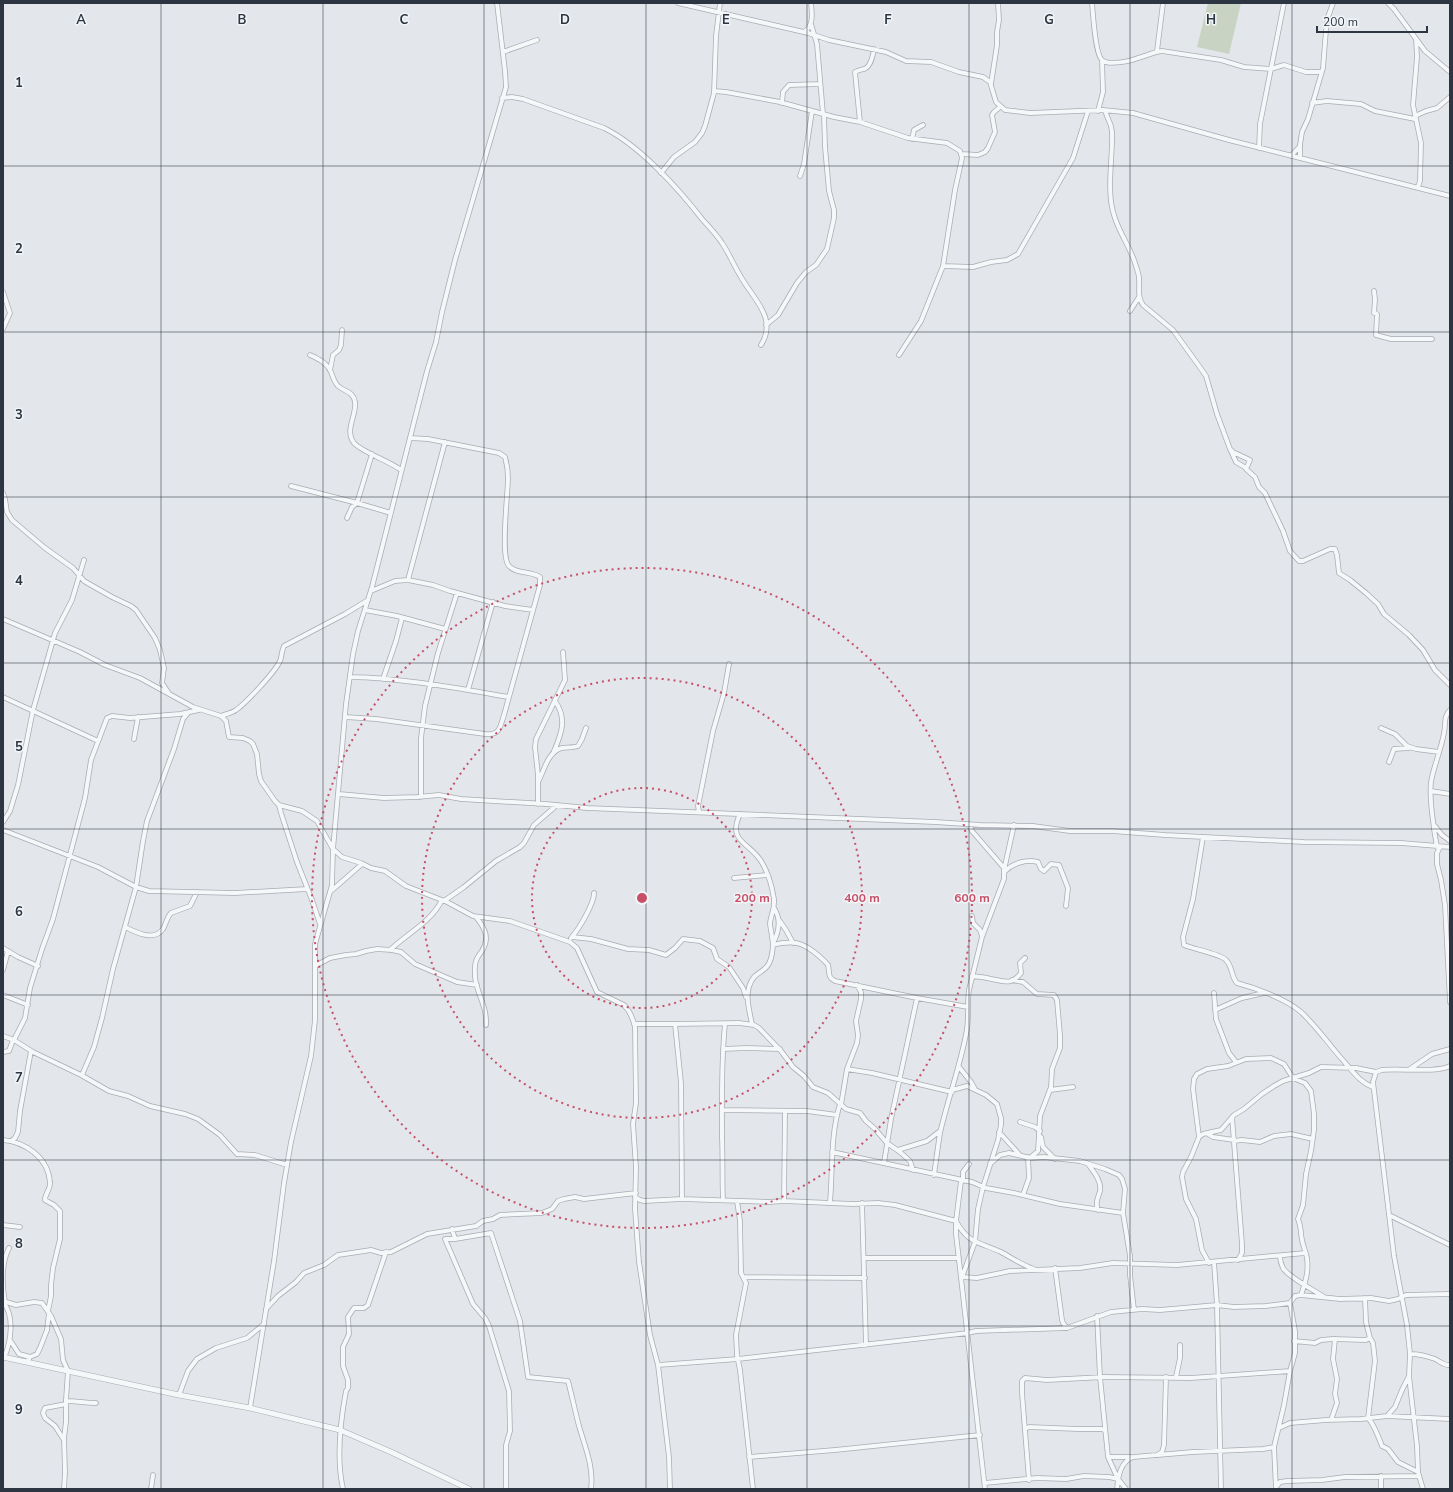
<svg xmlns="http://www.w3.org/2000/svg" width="1453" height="1492" viewBox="0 0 1453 1492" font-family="'Nunito Sans',sans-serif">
<rect width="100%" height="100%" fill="#e3e6ea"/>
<path fill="#c9d3c4" d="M 1208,3 L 1241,3 L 1229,54 L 1197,47 Z"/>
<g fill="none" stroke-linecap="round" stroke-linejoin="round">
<defs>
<path id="minor" d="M 678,3 L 808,33 L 829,40 L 886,52 L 906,61 L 931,62 L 959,72 L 983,77 L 990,82 L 996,102 L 1005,110 L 1030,113 L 1103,110 L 1133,113 L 1229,140 L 1450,196
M 1092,3 C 1093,13 1095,54 1102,60 C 1108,66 1131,61 1138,58 C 1146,56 1153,52 1162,51 L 1221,60 L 1244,67 L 1271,69 L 1284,65 L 1306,72 L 1321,72
M 1388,3 L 1394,9 L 1425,51 L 1450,72
M 811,24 L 817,44 L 823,114
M 804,32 C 814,26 812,13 811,3
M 1416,39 L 1417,57 L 1413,105 L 1421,143 L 1420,181 L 1418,187
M 1157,51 L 1163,3
M 503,52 L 537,40
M 991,84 L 997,45 L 997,32 L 999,20 L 998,3
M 714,91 L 726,92 L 780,102 L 834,117 L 860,122 L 908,138 L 947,143 L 960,151 L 962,158 L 955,190 L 943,266 L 921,321 L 899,355
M 502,98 L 512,97 L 523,99 L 604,128 C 639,145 678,188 702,219 C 709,227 716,234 722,243 C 729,253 734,266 741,277 C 753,299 778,318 761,345
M 782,103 L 783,92 L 789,85 L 820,84
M 1312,103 L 1327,101 L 1361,104 L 1375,111 L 1415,119
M 1098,111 L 1103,92 L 1102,60
M 1105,111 L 1111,126 L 1112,132 C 1113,157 1106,191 1114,215 C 1119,233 1131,248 1136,266 C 1137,270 1139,274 1139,278 C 1140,289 1137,296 1143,305 L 1173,330 L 1199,366 L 1206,376 L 1217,414 L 1230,449 L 1233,452 L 1250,460 L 1246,469 L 1255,477 L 1259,487 L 1265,493 L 1283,531 L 1290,551 L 1299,561 L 1303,561 L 1330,549 L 1335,549 L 1337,555 L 1339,573 L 1350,580 L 1366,593 L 1378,604 L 1384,614 L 1409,635 L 1423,650 L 1435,670 L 1450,685
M 1415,116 L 1426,111 L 1437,108 L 1450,97
M 860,122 L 855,72 C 858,70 860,70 864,69 C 871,67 873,55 874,49
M 912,139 L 914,130 L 923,125
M 1259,148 L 1260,124 L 1284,3
M 962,154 L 978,155 L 985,152 L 988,148 L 995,132 L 992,115 L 994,112 L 1000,107
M 1291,156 L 1300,146
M 1300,158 L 1300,145 L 1302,132 L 1308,119 L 1323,68 L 1326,30 L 1328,17 L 1333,3
M 661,173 L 674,157 L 695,142 L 702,133 L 705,126 L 714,93 L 716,36 L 720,3
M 800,176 L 804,164 L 812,111
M 943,266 L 973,267 L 991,262 L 1007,260 L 1018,254 L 1073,158 L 1088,111
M 1374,291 L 1375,299 L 1374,313 L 1377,314 L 1376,335 L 1391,339 L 1432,339
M 3,292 L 10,313 L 3,329
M 1130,311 L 1139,297
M 766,325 L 778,315 L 797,283 L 806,272 L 816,265 L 827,249 L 834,218 L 834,210 L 829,191 L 825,147 L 824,115
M 310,355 C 319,359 327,363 331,372 C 333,377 334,382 338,386 C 345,392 353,391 355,402 C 357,415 344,430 354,443 C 362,452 389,461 401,470
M 330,370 L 333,355 L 339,350 L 341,345 L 342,330
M 1231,451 L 1236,462 L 1246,468
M 291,486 L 357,503 L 391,513
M 3,493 L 5,499 L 7,512 L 12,520 L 45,548 L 73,568 L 84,581 L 112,597 L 131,606 L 136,610 L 155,638 L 160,650 L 164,668 L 162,683 L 168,692
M 347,518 L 352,507 L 357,503 L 372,454
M 408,580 L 445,442
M 371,591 L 395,581 L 408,580 L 433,585 L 450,591 L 505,606 L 533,610
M 365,610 L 397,616 L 445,629
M 3,619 L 80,652 L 105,665 L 140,678 L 193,707 L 221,716 L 226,721 L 229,737 L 243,738 L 250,741 L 253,744 L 257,754 L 259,774 L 261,781 L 275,801 L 279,805 L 302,811 L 317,821 L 333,849 L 342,857 L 361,863 L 371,868 L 385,871 L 406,886 L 447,902 L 473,916 L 510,921 L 570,942 L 577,948 L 597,992 L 624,1005 C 630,1011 633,1019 635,1027 L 636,1103 L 633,1124 L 636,1167 L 635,1209 L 639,1262 L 650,1335 L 658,1365 L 669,1457 L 670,1489
M 350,677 C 403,678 456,688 508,697
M 383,679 L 396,641 L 402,618
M 468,690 L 493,602
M 3,697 L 98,741
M 221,716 C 226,714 232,713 236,710 C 246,703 275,672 280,661 C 282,656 281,653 284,646 L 345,614 L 368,600
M 345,717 L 376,719 L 485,734 C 500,736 500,727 504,715 L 540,585 L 540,577 C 531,571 516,574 509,566 C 500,557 508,493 508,478 C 508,470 507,464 505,457 L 499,453 L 428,439 L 410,438
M 1381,728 L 1395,734 L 1407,746 L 1416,749 L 1439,752
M 134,739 L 138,717
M 554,751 C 562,733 567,718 555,701
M 1389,762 L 1394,749 L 1409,748
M 538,782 C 544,771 548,751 562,748 C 567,747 573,748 578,746 L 582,739 L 586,728
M 1431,791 L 1450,794
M 339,794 L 384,798 L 417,797 L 439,795 L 461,799 L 546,804 L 587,808 L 935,822 L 981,825 L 1033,826 L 1070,831 L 1112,831 L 1165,835 L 1304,842 L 1401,843 L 1450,847
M 421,797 L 421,738 L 425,706 L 438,653 L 457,593
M 538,804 L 538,775 L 535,747 L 536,739 L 565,680 L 563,652
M 279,805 L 281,813 L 297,862 L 312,900 L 320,924
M 699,812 L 698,806 L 713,731 L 724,693 L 729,664
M 740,814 C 727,842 749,842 761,861 C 768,872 772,886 774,899 C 775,908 771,915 770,923 C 770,928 772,933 772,938 C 774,946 772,959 768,965 C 765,970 758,973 754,977 C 743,991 749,1009 752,1024
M 3,822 L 10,811 L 18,785 L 33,710 L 55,633 L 72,600 L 84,560
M 969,824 L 972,831 L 1004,868
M 1434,825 L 1442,835 L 1450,841
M 3,830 L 98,867 L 136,887 L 149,891 L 235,893 L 307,889
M 1203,837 L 1193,899 L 1183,937 L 1184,945 C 1193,949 1221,954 1226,960 C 1233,967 1231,977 1237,983 C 1256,988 1286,999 1301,1012 C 1316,1026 1328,1043 1341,1058 C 1351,1069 1359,1082 1373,1087
M 1437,847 C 1434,831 1429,797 1431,782 C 1434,765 1441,750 1444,733 C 1446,725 1443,717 1450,710
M 1440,847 L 1437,853 L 1437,864 L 1441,880 L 1445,905 L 1450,1002
M 1004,872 C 1013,863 1026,859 1038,862 L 1041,869 L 1044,871 L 1051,864 L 1059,865 L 1068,888 L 1066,906
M 734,878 L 768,875
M 330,892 L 362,864
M 444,901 L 464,887 L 496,861 L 520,847 L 524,843 L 534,825 L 557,805
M 972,916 L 973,923 L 980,930 L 982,936
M 476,917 C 485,928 490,938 482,951 C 480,954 477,957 476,961 C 474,966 475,972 475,977 C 477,995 487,1005 486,1025
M 779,920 L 786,930 L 793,943
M 125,927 C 135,932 154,942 163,929 C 166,924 167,917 171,913 L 190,906 L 197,892
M 572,937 L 591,939 L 628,949 L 649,950 L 666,955 L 675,948 L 683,939 L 700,941 L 713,948 L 717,959 L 729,967 L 743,988 L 746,997
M 571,938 C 579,929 594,904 594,893
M 773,943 C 779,932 781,919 774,908
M 773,945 C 794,940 803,942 819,956 C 822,959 826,962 828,965 C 830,973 827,977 835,981 L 917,998 L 968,1007
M 3,948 L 18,957 L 38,966
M 390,950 C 408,933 431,922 442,900
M 315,966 L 330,958 L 346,955 L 356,954 L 366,951 L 377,949 L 392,950 L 401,952 L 415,964 L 457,982 L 477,985
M 3,970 L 8,951
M 972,976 C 978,977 985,977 991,979 C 1004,981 1011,986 1021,973 L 1020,963 L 1025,958
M 1012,980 L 1023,982 L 1037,994 L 1054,995 L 1057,1000 L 1060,1035 L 1060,1048 L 1052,1069 L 1051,1087 L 1040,1116 L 1038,1151 L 1031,1157
M 1214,993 L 1216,1019 L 1229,1053 L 1236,1062
M 3,995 L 28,1005
M 1215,1010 L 1242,998 L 1264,993
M 634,1024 L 675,1024 L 739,1023 L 754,1025 L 759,1028 L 781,1051 L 793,1067 L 804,1076 L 813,1087 L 828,1093 L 846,1109 L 860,1113 L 866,1121 L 875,1129 L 887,1143 L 900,1152 L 910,1161 L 913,1170
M 675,1024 L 681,1083 L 682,1199
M 3,1036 L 14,1040 L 33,1052 L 81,1075 L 109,1091 L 128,1096 L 150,1106 L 185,1114 L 198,1119 L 220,1135 L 237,1154 L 255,1155 L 287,1165
M 14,1040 L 25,1018 L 30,988 L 42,949 L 53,919 L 85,798 L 91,760 L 107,718 L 112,716 L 130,718 L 180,714 L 199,710
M 723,1049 L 746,1048 L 780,1049
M 3,1052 L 9,1051 L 13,1040
M 959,1067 L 971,1082 L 975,1089
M 847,1069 L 872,1073 L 952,1092
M 1410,1069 L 1432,1054 L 1450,1049
M 82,1075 L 94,1047 L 102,1018 L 113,969 L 136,887 L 143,841 L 147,821 L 174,749 L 183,719 L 188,713
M 952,1090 L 967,1086 L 986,1095 L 997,1104 L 1001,1118 L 1001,1125 L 998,1140 L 983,1187 L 978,1209 L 975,1242 L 962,1277 L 977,1278 L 1010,1271 L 1080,1268 L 1113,1263 L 1177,1265 L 1305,1253
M 1050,1090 L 1073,1087
M 841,1105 L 847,1069 L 857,1043 L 858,1035 L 856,1021 L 861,999 L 861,992 L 857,985
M 722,1110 L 807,1111 L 837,1115
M 1232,1117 L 1242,1244 L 1242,1253 L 1238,1260
M 1020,1122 L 1035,1127 L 1040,1131
M 999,1132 L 1019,1154
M 1208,1134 L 1213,1137 L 1234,1140
M 1041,1137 L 1043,1147 L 1055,1159
M 1199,1137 L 1193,1089 L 1194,1079 L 1197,1074 L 1207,1069 L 1228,1066 L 1246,1059 L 1271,1058 L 1284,1064 L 1293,1078 L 1305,1083 L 1311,1091 L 1314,1114 L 1314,1130 L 1311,1151 L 1306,1174 L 1303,1205 L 1298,1219 C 1302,1228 1300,1231 1302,1240 C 1303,1246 1306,1252 1307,1258 C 1309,1272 1305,1283 1301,1295
M 3,1140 C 25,1142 48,1157 50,1182 C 51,1189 45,1193 45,1200 L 54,1205 L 60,1211 L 60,1239 L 53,1268 L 51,1285 L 51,1296 L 48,1311
M 11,1141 L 15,1138 L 18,1132 L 20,1111 L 31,1051
M 1234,1141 L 1242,1140 L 1260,1142 L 1274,1136 L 1291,1134 L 1313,1139
M 898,1150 L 927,1141 L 940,1131
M 832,1152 L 972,1182 L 986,1188 L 1014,1193 L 1060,1204 L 1123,1213
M 884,1163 L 891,1119 L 917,998
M 990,1164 L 1000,1155 L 1009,1153 L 1030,1158 L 1044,1157 L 1080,1161 L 1105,1169 L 1119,1175 L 1122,1179 L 1125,1189 L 1123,1213 L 1130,1256 L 1130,1275 L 1134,1310
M 1088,1164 C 1093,1171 1102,1181 1100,1191 C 1098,1198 1095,1203 1098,1210
M 934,1175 C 936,1161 938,1146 940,1133 C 948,1098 961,1064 967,1029 C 969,1016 967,1003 969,990 L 982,937 L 1004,879 L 1004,870 L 1014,825
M 961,1181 L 956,1221 L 956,1234 L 985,1489
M 963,1181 L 963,1172 L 969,1164
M 1023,1195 L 1029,1178 L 1028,1157
M 635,1197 L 640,1200 L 644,1201 L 682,1199 L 769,1202 L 784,1201 L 853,1204 L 878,1203 L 895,1205 L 956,1221 C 968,1244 980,1242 1001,1252 C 1012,1258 1022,1265 1034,1269
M 723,1200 C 722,1179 723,1159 722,1138 C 722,1098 721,1063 725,1024
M 737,1201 L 740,1221 L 741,1273 L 746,1283 L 736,1335 L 737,1355 L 740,1370 L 753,1489
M 784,1201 L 785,1111
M 830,1202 C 833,1169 830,1136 840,1104
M 862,1203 L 866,1345
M 1389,1215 L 1450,1245
M 3,1225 L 20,1227
M 452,1229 L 455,1239 L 445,1239 L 473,1304 L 485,1318 L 489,1326 L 509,1391 L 510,1431 L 506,1445 L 506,1489
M 455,1239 L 491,1233 L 520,1321 L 528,1377 L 568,1381 C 572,1396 575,1411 579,1426 C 585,1447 594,1467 591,1489
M 1280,1256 C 1280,1260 1281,1264 1283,1268 C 1288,1277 1314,1290 1324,1297
M 864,1258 L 959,1258
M 1214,1262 L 1217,1305 L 1221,1489
M 1209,1263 L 1202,1250 L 1196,1219 L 1186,1199 L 1182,1177 L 1183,1172 L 1191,1157 L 1199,1137 L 1203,1134 L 1221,1130 L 1234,1115 L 1244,1109 L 1262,1094 L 1274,1086 L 1283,1081 L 1309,1073 L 1321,1067 L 1356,1068 L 1376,1072
M 1055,1268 L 1062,1320 L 1063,1323 L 1067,1328
M 743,1277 L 865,1278
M 1365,1298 L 1366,1322 L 1370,1338 L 1373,1343 L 1375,1361 L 1368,1418 C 1373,1423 1379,1438 1382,1446 L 1388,1449 L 1398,1462 L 1418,1472
M 3,1301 L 16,1305 L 34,1302 L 42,1303 L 51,1316 L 61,1339 L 63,1360 L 68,1371 L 66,1400 L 66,1422 L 64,1438 L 65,1472 L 64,1489
M 3,1302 C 15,1316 11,1342 4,1358
M 5,1302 C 2,1286 1,1263 9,1248
M 266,1309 L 278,1296 L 296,1282 L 304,1273 L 324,1265 L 338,1255 L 371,1250 L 381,1253 L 391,1252 L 427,1234 L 476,1226 L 483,1221 L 493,1219 L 500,1215 L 542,1213 L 552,1209 L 558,1201 L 564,1199 L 575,1197 L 584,1199 L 636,1193
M 1097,1316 L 1100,1377 L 1108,1457 L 1118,1479 L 1126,1489
M 10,1340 L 19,1354 L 30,1357
M 1294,1341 L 1315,1343 L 1321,1340 L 1333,1339 L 1366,1340 L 1370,1338
M 1410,1354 C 1418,1354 1427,1356 1435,1359 C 1441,1362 1444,1366 1450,1365
M 27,1362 L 30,1357 L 37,1354 L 40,1348 L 47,1330 L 49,1313
M 658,1365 L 738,1359 L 968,1333 L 976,1331 L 1067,1328 L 1111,1312 L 1142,1309 L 1160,1310 L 1217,1305 L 1234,1307 L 1265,1306 L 1290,1303
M 1176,1377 L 1180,1358 L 1180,1345
M 179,1395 L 188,1371 L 197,1359 L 216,1348 L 247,1338 L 264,1324
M 66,1401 C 78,1401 84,1403 96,1403
M 250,1408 L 274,1261 L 284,1183 L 291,1142 L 311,1056 L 315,1020 L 315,944 L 332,885 L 333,849 L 346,704 L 353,654 L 358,631 L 372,587 L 427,371 L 436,342 L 442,312 L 455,260 L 506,87 L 505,71 L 497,3
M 1387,1416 L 1395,1407 L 1402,1390 L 1409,1376
M 1331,1420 L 1337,1403 L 1335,1394 L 1337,1379 L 1333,1359 L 1335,1339
M 1279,1428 L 1290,1423 L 1326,1420 L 1361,1419 L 1387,1416 L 1450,1419
M 1025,1429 L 1029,1427 L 1078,1429 L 1101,1429 L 1105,1430
M 64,1440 L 55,1426 L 45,1418 L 43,1413 L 45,1408 L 66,1404
M 1157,1455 L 1162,1452 L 1164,1445 L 1166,1377
M 749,1457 L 835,1450 L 980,1435
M 1108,1457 L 1131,1457
M 1029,1480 L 1022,1393 L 1022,1381 L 1025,1378 L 1047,1380 L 1104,1377 L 1191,1378 L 1290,1371
M 985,1483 L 1037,1478 L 1066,1479 L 1084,1476 L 1109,1477 L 1118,1479
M 1277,1486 L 1280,1482 L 1287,1481 L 1322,1480 L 1345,1477 L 1419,1476
M 151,1489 L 153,1475
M 343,1489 C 336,1458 340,1423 346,1391 L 348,1388 L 348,1380 L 343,1366 L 343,1347 L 349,1334 L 348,1317 L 354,1308 L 364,1308 L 368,1305 L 386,1252
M 1117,1489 C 1118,1477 1120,1462 1133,1457 L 1193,1452 L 1263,1449 L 1274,1447
M 1276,1489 L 1274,1447 L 1284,1405 L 1290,1371 L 1295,1353 L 1295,1331 L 1290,1303 L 1295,1296 L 1301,1295 L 1340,1299 L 1371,1298 L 1389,1301 L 1398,1299 L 1406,1295 L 1450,1294
M 1381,1489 L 1381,1476
M 1423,1489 L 1418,1472 L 1417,1446 L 1409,1376 L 1410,1354 L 1407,1325 L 1394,1256 L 1373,1082 L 1376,1072 L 1382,1070 C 1399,1068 1437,1073 1450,1066"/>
<path id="tertiary" d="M 3,1357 L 179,1395 L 250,1408 L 340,1430 L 391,1452 L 469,1489"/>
</defs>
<use href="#minor" stroke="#a8adb4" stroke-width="5.5"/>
<use href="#tertiary" stroke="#a8adb4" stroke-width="6"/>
<use href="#minor" stroke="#f5f7f9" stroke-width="4"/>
<use href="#tertiary" stroke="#f5f7f9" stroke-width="5"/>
</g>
<path fill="none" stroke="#2c3541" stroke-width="1" stroke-opacity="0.55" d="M 161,3 L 161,1489M 323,3 L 323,1489M 484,3 L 484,1489M 646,3 L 646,1489M 807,3 L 807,1489M 969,3 L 969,1489M 1130,3 L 1130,1489M 1292,3 L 1292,1489M 3,166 L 1450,166M 3,332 L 1450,332M 3,497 L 1450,497M 3,663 L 1450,663M 3,829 L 1450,829M 3,995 L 1450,995M 3,1160 L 1450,1160M 3,1326 L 1450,1326"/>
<g fill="none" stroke="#c75068" stroke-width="2" stroke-dasharray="2 4">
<circle cx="642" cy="898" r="110"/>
<circle cx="642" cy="898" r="220"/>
<circle cx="642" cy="898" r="330"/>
</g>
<g font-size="13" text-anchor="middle" font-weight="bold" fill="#2c3541" stroke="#f2f5f7" stroke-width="3" stroke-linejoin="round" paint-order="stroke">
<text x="81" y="24">A</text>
<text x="242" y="24">B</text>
<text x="404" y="24">C</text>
<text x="565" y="24">D</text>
<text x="726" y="24">E</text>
<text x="888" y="24">F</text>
<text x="1049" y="24">G</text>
<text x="1211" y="24">H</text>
<text x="19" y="87">1</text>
<text x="19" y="253">2</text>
<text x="19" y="419">3</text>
<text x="19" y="585">4</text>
<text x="19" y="751">5</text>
<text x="19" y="916">6</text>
<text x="19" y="1082">7</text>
<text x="19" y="1248">8</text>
<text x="19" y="1414">9</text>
</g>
<circle cx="642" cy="898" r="6" fill="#c75068" stroke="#f2f5f7" stroke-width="2"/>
<g font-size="12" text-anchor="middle" font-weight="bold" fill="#c75068" stroke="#f2f5f7" stroke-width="3" stroke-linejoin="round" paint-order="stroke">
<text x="752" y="902">200 m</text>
<text x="862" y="902">400 m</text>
<text x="972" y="902">600 m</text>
</g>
<rect width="1453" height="1492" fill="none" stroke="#2c3541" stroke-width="8"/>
<path d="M1317 26v6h110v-6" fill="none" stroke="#2c3541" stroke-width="2"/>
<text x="1323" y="26" font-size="12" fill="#2c3541" stroke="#f2f5f7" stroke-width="3" paint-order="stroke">200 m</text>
</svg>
